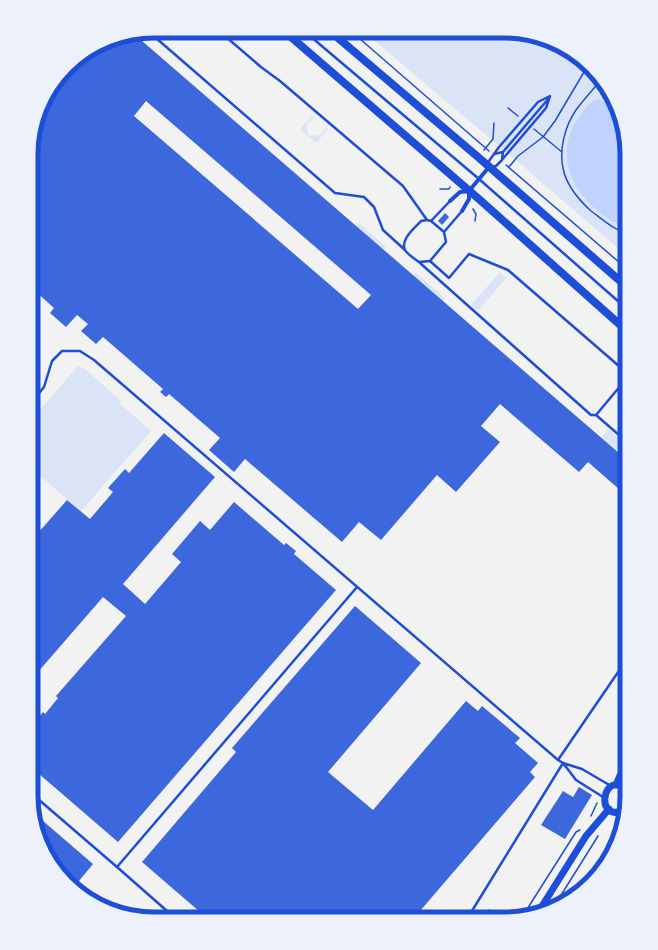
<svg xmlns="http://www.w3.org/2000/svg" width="658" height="950" viewBox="0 0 658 950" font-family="Lora,serif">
<rect width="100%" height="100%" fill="#f2f2f2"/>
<path fill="#dbe4f7" d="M 364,32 L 520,32 L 579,56 L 614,100 L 627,154 L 627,256 L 517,161 L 511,157 L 511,156 Z
M 312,116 L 314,117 L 307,124 L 307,133 L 310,136 L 320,135 L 327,128 L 328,129 L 316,143 L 300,129 Z
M 359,223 L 386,247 L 383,250 L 356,226 Z
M 500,272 L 506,278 L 478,311 L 471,305 Z
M 416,273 L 445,298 L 443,301 L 414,276 Z
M 78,366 L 85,369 L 121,401 L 119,403 L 151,431 L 81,511 L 32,469 L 32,419 Z
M 608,429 L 623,442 L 616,451 L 601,438 Z"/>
<path fill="#bfd3fe" d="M 598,99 L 609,104 L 614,110 L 627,154 L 627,228 C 585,212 548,164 577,120 C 584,110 586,104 598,99 Z"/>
<path fill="#3d67dc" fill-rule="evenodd" d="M 134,34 L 627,460 L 627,482 L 620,490 L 588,462 L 579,472 L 500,404 L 481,426 L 500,442 L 456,492 L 437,475 L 381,540 L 359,522 L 342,542 L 245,459 L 234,472 L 209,450 L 220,438 L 169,394 L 166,397 L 160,392 L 163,389 L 103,337 L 96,344 L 81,331 L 88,324 L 77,315 L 66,327 L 50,313 L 54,308 L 35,291 L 33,294 L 32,293 L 32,286 L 37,280 L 32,276 L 32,138 L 47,93 L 73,61 L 115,38 ZM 146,101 L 371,295 L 358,309 L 134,116 Z
M 445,213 L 449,217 L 442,225 L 438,221 Z
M 164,433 L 215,477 L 123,584 L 145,604 L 181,562 L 172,554 L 200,521 L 210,530 L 234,502 L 284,545 L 286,543 L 296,551 L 294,554 L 336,590 L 118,842 L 31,767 L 31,726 L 43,712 L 45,714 L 58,698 L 56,696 L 126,616 L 103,597 L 31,680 L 31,541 L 67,500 L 90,519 L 113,492 L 108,488 L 125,469 L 129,473 Z
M 355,606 L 421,663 L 328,772 L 373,810 L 466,701 L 478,711 L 482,706 L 520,738 L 515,743 L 538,763 L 530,772 L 535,777 L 420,911 L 429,919 L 207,918 L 142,862 L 236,752 L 232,748 Z
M 579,787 L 592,795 L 565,839 L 541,825 L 563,791 L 573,797 Z
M 35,814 L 93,864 L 74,887 L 44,850 Z
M 489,909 L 504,919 L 483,919 Z"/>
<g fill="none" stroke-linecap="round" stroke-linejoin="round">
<path stroke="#1d4ed8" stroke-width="1.5" d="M 352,32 L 489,151
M 573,54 L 588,68
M 599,82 C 592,91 583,100 576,110 C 565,126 559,149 563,168 C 566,185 579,200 591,211 C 602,219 614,230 627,233
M 508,108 L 518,116
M 534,129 L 562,152
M 484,150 L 493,139 L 494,123
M 506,165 L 627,269
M 509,167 L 518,156 L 543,137 L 555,121 L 587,67
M 440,189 L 449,189 L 450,187
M 473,209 L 476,214 L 475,221
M 591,816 L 597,803
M 553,908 L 598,836
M 524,914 L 576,832 L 580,830"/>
<path stroke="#1d4ed8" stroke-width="2.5" d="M 219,31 L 261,67 L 280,81 L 403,186 L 427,220 L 431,221 L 444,232 L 446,242 L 430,261 L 419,262 C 415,259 407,254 405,250 C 400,239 415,228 421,221 L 427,220
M 304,31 L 479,179 L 627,309
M 149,32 L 335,193 L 364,197 L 374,207 L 383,230 L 405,250
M 550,96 L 546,108 L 501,161 L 496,166 L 489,167 L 489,161 L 499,147 L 538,102 Z
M 494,154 L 503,152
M 502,160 L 503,152 L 549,98
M 431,221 L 450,201
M 444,232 L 462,211
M 430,261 L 449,278 L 469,254 L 508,270 L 627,373
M 420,263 L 591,415 L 596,415 L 627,378
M 32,402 L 44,387 L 52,361 L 62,351 L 80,351 L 94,360 L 558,760 L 563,763 L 582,769 L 611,786
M 596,415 L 627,442
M 558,760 L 627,659
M 563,763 L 576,780 L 603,797
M 31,793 L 117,867 L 357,587
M 117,867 L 175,918
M 467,919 L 563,763"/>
<path stroke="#1d4ed8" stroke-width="4" d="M 450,201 L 460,192 L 469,191 L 489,167
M 462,211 L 469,199 L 469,191"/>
<path stroke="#1d4ed8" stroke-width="7" d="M 616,785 L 627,759
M 625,810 C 594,824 602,769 627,789
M 539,911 L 586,836 L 609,809"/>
<path stroke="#1d4ed8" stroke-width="8" d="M 284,31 L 480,200 L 627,331
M 331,32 L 478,157 L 627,287"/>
</g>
<path d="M0 0H658V950H0ZM154 38H504A116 116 0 0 1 620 154V796A116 116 0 0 1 504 912H154A116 116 0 0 1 38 796V154A116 116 0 0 1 154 38Z" fill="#edf1fc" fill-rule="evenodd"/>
<path fill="none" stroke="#1d4ed8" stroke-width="5" d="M154 38H504A116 116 0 0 1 620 154V796A116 116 0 0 1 504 912H154A116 116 0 0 1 38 796V154A116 116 0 0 1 154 38Z"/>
</svg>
